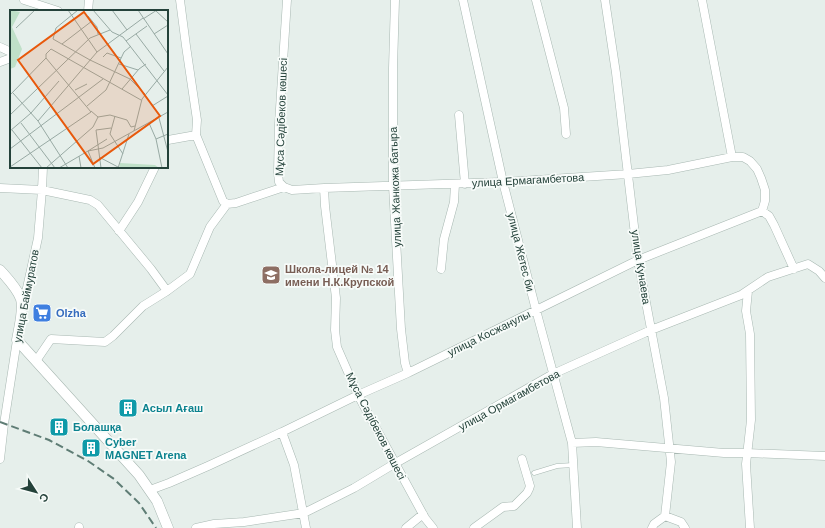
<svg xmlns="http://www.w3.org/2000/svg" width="825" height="528" viewBox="0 0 825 528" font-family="Helvetica,sans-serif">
<rect width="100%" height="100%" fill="#e6efeb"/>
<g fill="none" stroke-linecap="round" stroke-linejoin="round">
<defs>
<path id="service" d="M 534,473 L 557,466 L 573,465"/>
<path id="minor" d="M 24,0 L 58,11
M 180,0 L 186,46 L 197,120 L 196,135 L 223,201 L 227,204 L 236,203 L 284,187
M 395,0 L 393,68 L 393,186 L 401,329 L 405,363 L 408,373
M 463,0 L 503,182 L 536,310 L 572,443 L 577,528
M 536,0 L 564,108 L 566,134
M 605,0 L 616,73 L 638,260 L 664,398 L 671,462 L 665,516 L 654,524 L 652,528
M 702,0 L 732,157
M 88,11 L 89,0
M 0,47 L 11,52
M 0,62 L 11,58
M 459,115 L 465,184
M 168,140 L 196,135
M 0,188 L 42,190 L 90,200 L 98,205 L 151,269 L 167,291
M 324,188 L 325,206 L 336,298 L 335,330 L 337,347 L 358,395 L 425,518 L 433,528
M 762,211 L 769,216 L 774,225 L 794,269
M 119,231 L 138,202 L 155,167
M 441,269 L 444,239 L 454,202 L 455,184
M 748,291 L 746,311 L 750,334 L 751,420 L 746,464 L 750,528
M 23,306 L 38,238 L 42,190 L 43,167
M 36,361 L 51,339 L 105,342 L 113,336 L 143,306 L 167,291 L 190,274 L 210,227 L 227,204
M 282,432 L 294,465 L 306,528
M 572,443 L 596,442 L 724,453 L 747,453 L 825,456
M 0,459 L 4,424 L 17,340
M 150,490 L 169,483 L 208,466 L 282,432 L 358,395 L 408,373 L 638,260 L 762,211 L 765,201 L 765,190 L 761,178 L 757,169 L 750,161 L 743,157 L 732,157 L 668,170 L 628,174 L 503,182 L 324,188 L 292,190 L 284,187 L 279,182 L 278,173 L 279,124 L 287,0
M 665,516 L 681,522 L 685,528
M 79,528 L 79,527
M 196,528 L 214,524 L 244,522 L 304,513 L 354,488 L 394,464 L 553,374 L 651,330 L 741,295 L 768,277 L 808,264 L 819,271 L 825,278
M 406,528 L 423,514
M 474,528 L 503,507 L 514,506 L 527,493 L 529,489 L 530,486 L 522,459"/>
<path id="tertiary" d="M 0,270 C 7,278 17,288 21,299 C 24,310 19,328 17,340 L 139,475 L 157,501 L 168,528"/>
</defs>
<use href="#service" stroke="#a8b8b2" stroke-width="5"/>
<use href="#minor" stroke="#a8b8b2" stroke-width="9"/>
<use href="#tertiary" stroke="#a8b8b2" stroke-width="11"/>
<use href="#service" stroke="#fff" stroke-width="4"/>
<use href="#minor" stroke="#fff" stroke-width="8"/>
<use href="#tertiary" stroke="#fff" stroke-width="10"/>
<path stroke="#5f7d75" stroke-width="2" stroke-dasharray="8 4" stroke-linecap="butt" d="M 0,422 L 49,440 L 88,461 L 114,479 L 139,503 L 156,528"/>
</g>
<defs>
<symbol id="school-square" viewBox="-11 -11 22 22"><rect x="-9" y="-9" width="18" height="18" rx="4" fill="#8d6e63" stroke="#f7fbf9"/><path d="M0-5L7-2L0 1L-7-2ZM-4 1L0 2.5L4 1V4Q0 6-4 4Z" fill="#fff"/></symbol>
<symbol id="supermarket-square" viewBox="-11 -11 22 22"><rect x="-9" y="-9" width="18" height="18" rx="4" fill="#3f7fe0" stroke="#f7fbf9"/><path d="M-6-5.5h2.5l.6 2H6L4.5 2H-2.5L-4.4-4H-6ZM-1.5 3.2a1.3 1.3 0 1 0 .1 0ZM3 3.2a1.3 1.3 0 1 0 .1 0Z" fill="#fff"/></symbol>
<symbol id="building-square" viewBox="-11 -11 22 22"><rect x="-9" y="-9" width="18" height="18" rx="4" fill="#0f9aa8" stroke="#f7fbf9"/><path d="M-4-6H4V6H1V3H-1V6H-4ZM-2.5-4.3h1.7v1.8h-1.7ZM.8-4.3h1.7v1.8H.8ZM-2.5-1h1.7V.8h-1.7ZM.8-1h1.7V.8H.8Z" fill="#fff"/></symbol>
</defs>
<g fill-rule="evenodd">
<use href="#school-square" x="260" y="264" width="22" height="22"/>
<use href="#supermarket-square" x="31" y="302" width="22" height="22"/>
<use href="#building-square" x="117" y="397" width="22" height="22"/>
<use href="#building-square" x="48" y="416" width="22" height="22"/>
<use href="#building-square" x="80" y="437" width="22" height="22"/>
</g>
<g text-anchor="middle" stroke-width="3.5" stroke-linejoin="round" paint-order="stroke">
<g font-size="11" fill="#24423a" stroke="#f7fbf9">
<text transform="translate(281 117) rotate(-88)" y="4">Мұса Сәдібеков көшесі</text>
<text transform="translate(528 180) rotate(-3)" y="4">улица Ермагамбетова</text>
<text transform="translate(395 187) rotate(-92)" y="4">улица Жанкожа батыра</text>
<text transform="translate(521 252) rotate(76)" y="4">улица Жетес би</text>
<text transform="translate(641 267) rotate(81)" y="4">улица Кунаева</text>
<text transform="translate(26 296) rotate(-79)" y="4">улица Баймуратов</text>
<text transform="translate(489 333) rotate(-26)" y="4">улица Косжанулы</text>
<text transform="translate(509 400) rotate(-29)" y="4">улица Ормагамбетова</text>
<text transform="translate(376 426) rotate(63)" y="4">Мұса Сәдібеков көшесі</text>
</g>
<g font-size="11" font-weight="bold" fill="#785e54" stroke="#f7fbf9" text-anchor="start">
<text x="285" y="273">Школа-лицей № 14<tspan x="285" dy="13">имени Н.К.Крупской</tspan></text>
</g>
<g font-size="11" font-weight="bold" fill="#366cbe" stroke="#f7fbf9" text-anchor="start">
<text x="56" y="317">Olzha</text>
</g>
<g font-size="11" font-weight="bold" fill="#0d838f" stroke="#f7fbf9" text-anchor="start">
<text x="142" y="412">Асыл Ағаш</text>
<text x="73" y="431">Болашқа</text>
<text x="105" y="446">Cyber<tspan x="105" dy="13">MAGNET Arena</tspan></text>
</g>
</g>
<g transform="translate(10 10)">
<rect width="158" height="158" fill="#e6efeb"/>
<path d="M 0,0 L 10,2 L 2,17 L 12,39 L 5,57 L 0,59 ZM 110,153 L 145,155 L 149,158 L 109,158 Z" fill="#bfe0c8"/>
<path fill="none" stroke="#98aaa4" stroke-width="1" d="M 58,0 L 87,42M 68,0 L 46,18 L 43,29 L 80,50 L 120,69 L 135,84M 83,0 L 102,22 L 113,27 L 158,85M 102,0 L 117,20M 128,0 L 158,44M 146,1 L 158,12M 78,6 L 87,17 L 88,24M 133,9 L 147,0M 6,18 L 25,0M 126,24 L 154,61M 144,24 L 158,15M 116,31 L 137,16M 52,34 L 82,11M 93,47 L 97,43 L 111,48M 36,48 L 36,44 L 41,39 L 131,90M 109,54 L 128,60M 112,79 L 129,59 L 136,54M 65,80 L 77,74M 3,83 L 28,111 L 58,158M 0,85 L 36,48M 77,96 L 96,80 L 114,42 L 121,36M 142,96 L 158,86M 0,105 L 80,28 L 100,20M 105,106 L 100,124 L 113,144M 88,107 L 100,105 L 117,110 L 121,117 L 125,116M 149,108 L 158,142M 28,111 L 87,42 L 133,8M 11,113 L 45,158M 139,113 L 146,129 L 152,158M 2,120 L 32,158M 86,120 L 91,158M 86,120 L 101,118M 0,121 L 21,103 L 49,71M 124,121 L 132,89 L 158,57M 146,129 L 158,124M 0,139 L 93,69M 69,146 L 71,158M 89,147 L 108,157M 0,157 L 81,102 L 36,48M 36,158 L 83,117 L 88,107 L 81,101M 49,158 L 78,141 L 93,138 L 158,102M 85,158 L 78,141 L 97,129M 108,158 L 119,124"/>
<path fill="#e8590c" fill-opacity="0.15" stroke="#e8590c" stroke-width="2" d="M 74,2 L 150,106 L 83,154 L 8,50 Z"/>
<rect width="158" height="158" fill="none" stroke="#24423a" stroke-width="2"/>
</g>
<g transform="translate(36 492) rotate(126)" stroke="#f7fbf9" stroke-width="3" paint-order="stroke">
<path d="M0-3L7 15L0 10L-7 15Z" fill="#24423a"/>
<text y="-6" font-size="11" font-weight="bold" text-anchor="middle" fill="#24423a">С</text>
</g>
</svg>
